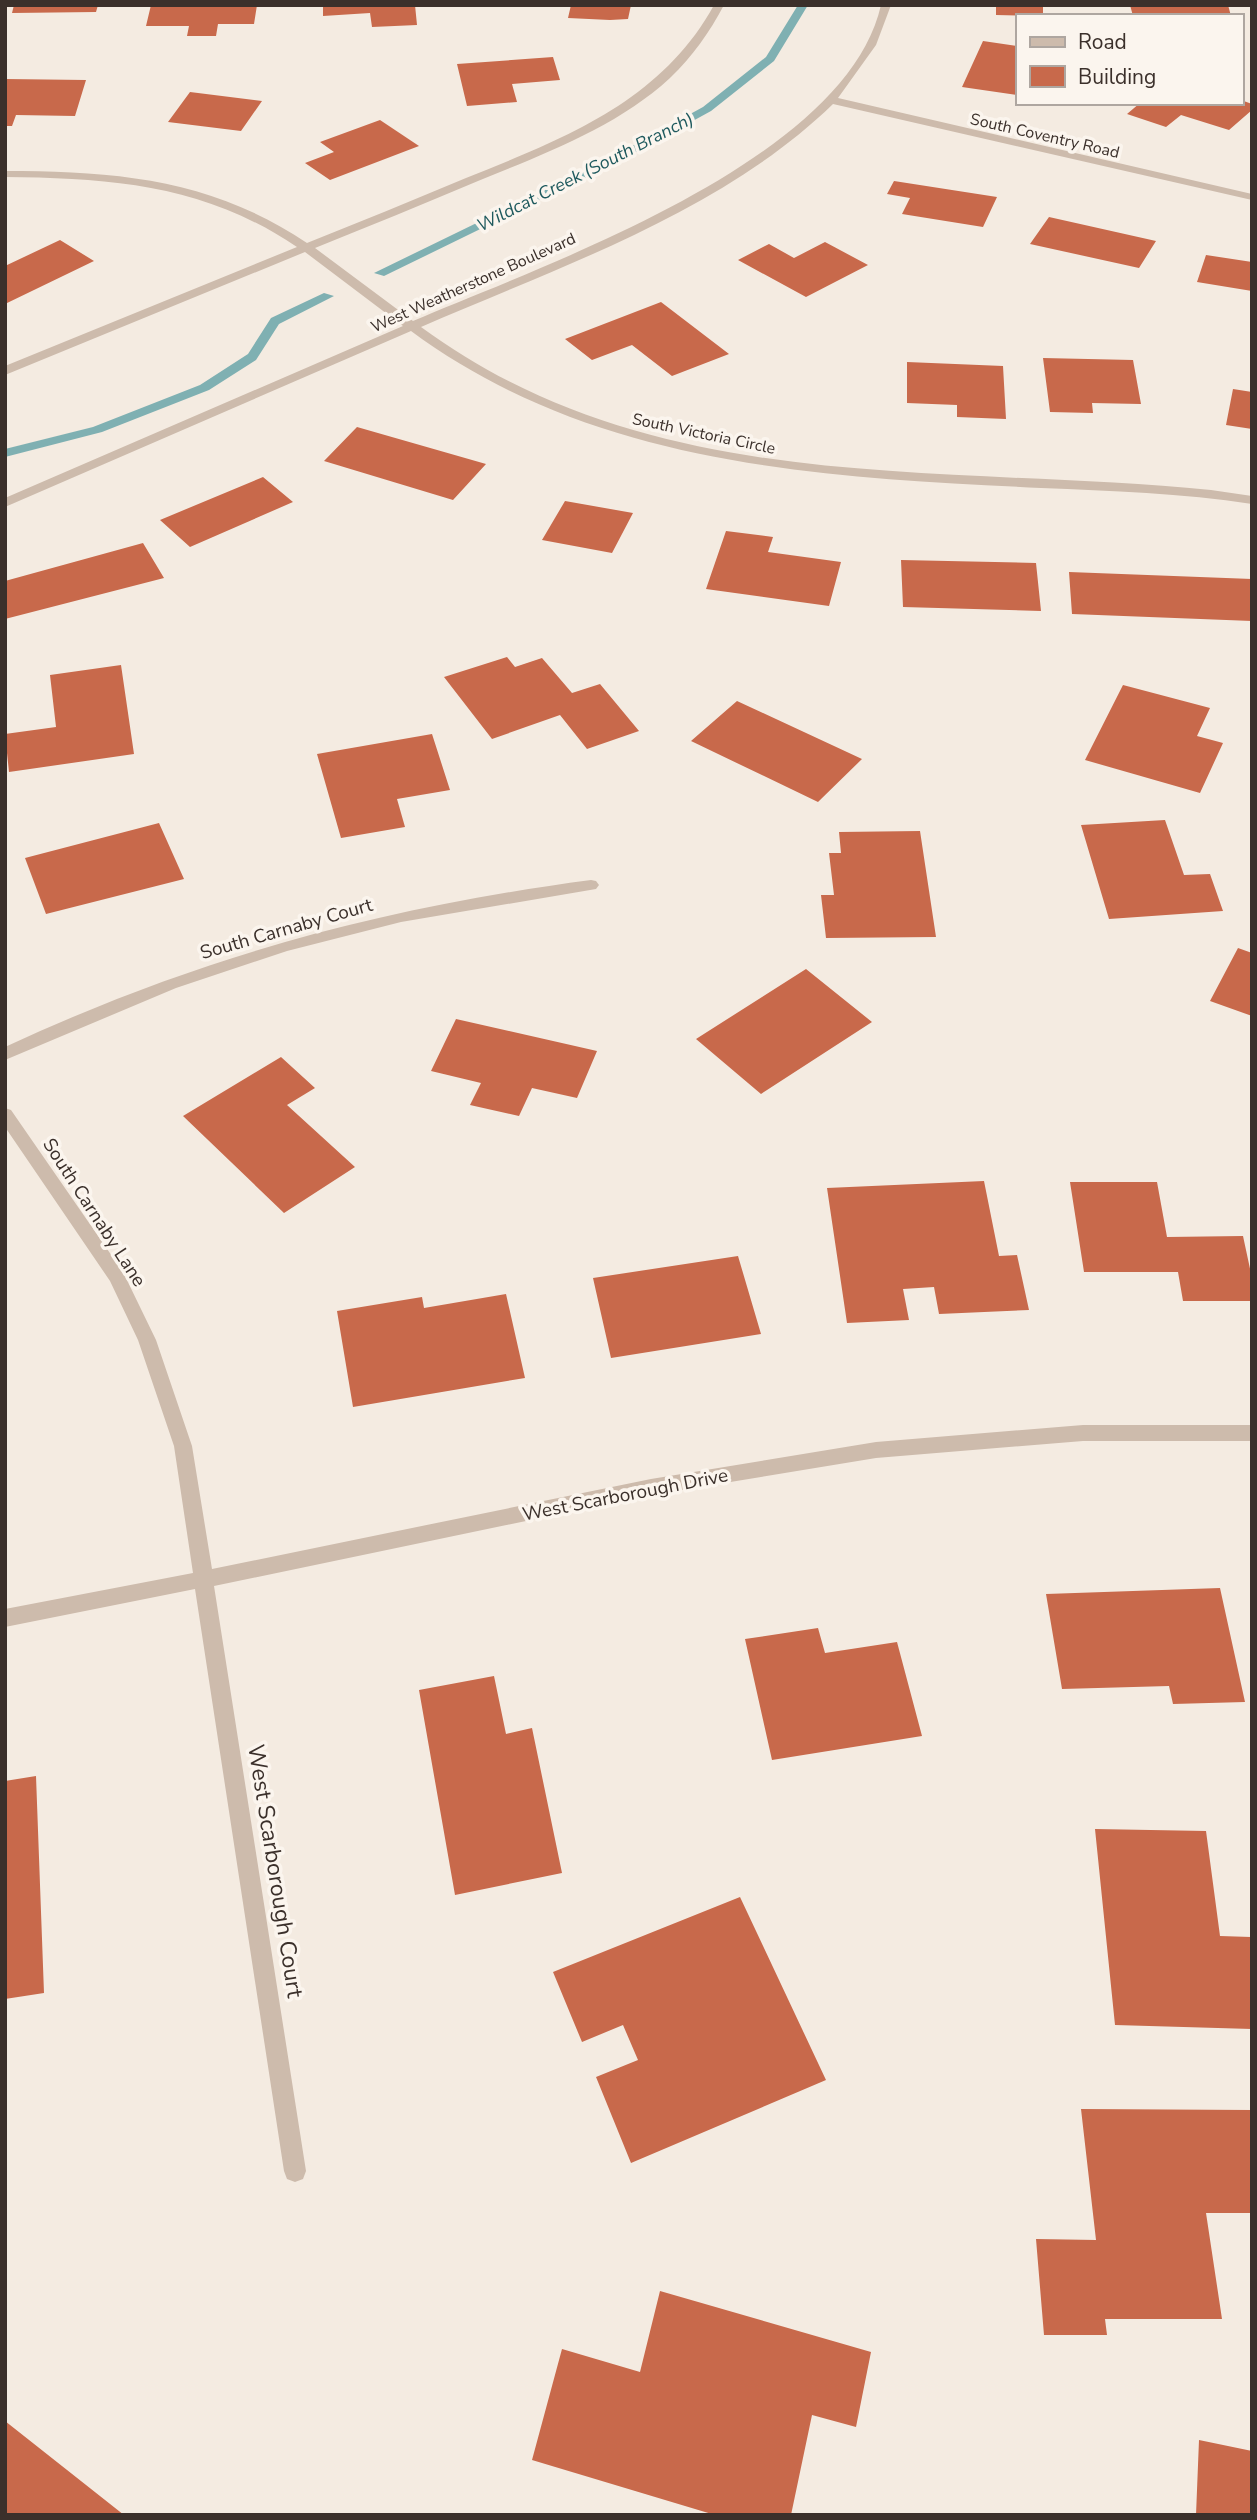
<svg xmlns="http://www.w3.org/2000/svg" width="1257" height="2520" viewBox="0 0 1257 2520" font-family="'Nunito Sans',sans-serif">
<rect width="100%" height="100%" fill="#f4ebe1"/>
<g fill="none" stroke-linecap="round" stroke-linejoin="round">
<path fill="#7fb0b2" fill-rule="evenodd" d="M 798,5 L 808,5 L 774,61 L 711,111 L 620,161 L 384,276 L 374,273 L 612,157 L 703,107 L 766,57 Z
M 324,293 L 334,296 L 279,324 L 256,360 L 209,390 L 102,432 L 5,457 L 5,449 L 93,427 L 200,385 L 248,354 L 271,318 Z"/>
</g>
<path fill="#c8694b" d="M 14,5 L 98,5 L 96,12 L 12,13 Z
M 151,5 L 257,5 L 254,24 L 218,24 L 216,36 L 187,36 L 189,26 L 146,26 Z
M 323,5 L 415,5 L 417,25 L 372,27 L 370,13 L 323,16 Z
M 571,5 L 631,5 L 628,19 L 610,20 L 568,18 Z
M 996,5 L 1043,5 L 1043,16 L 996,15 Z
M 1130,5 L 1228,5 L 1231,16 L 1133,16 Z
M 983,41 L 1017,46 L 1017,95 L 962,87 Z
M 553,57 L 560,80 L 512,84 L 517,102 L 467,106 L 457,64 Z
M 5,79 L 86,80 L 75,116 L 16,115 L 12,126 L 5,126 Z
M 190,92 L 262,101 L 241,131 L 168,122 Z
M 1241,100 L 1252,104 L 1252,110 L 1229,130 L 1181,115 L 1166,127 L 1127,114 L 1140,103 L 1241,103 Z
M 380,120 L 419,146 L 330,180 L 305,163 L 334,152 L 320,142 Z
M 894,181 L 997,197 L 983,227 L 902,214 L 910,198 L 887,194 Z
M 1049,217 L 1156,241 L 1139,268 L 1030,244 Z
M 60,240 L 94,261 L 5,304 L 5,266 Z
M 825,242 L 868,265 L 806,297 L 738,260 L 769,244 L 794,258 Z
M 1206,255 L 1252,262 L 1252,291 L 1197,282 Z
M 661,302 L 729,354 L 672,376 L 632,345 L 592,360 L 565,339 Z
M 1043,358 L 1133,360 L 1141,404 L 1092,403 L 1093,413 L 1050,412 Z
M 907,362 L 1003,366 L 1006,419 L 957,417 L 957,405 L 907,403 Z
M 1233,389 L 1252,392 L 1252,429 L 1226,425 Z
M 357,427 L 486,464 L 453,500 L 324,461 Z
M 263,477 L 293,502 L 190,547 L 160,520 Z
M 565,501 L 633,513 L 612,553 L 542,540 Z
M 726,531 L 773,537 L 768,552 L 841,562 L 829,606 L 706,589 Z
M 143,543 L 164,578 L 5,619 L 5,581 Z
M 901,560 L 1036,563 L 1041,611 L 903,607 Z
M 1069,572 L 1252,579 L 1252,621 L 1072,614 Z
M 507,657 L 515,667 L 542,658 L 572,693 L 600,684 L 639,731 L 587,749 L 560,715 L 492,739 L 444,677 Z
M 121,665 L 134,754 L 9,772 L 5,734 L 56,727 L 50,675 Z
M 1123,685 L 1210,708 L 1197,736 L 1223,743 L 1200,793 L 1085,760 Z
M 737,701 L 862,759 L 818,802 L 691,741 Z
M 432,734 L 450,790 L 397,799 L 405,827 L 341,838 L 317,754 Z
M 1165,820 L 1184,875 L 1210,874 L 1223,911 L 1109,919 L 1081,825 Z
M 159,823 L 184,879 L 46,914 L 25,858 Z
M 920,831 L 936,937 L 826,938 L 821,895 L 834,895 L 829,853 L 841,853 L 839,832 Z
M 1238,948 L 1252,953 L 1252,1016 L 1210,1001 Z
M 806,969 L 872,1022 L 761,1094 L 696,1039 Z
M 456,1019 L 597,1051 L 577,1098 L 532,1088 L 519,1116 L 470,1105 L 481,1083 L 431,1071 Z
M 281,1057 L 315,1088 L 287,1105 L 355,1167 L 284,1213 L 183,1116 Z
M 984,1181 L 999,1256 L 1017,1255 L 1029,1310 L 939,1314 L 934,1287 L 903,1289 L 909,1320 L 847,1323 L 827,1188 Z
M 1070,1182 L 1157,1182 L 1167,1237 L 1243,1236 L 1252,1278 L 1252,1301 L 1183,1301 L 1178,1272 L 1084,1272 Z
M 738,1256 L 761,1334 L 611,1358 L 593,1278 Z
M 506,1294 L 525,1378 L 353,1407 L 337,1311 L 422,1297 L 424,1308 Z
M 1220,1588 L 1245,1702 L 1173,1704 L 1169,1686 L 1062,1689 L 1046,1594 Z
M 818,1628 L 825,1653 L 897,1642 L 922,1736 L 772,1760 L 745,1639 Z
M 494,1676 L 506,1734 L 532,1728 L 562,1873 L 455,1895 L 419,1690 Z
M 36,1776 L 44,1993 L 5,1999 L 5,1781 Z
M 1095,1829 L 1206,1831 L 1220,1936 L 1251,1937 L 1252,2029 L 1115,2025 Z
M 740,1897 L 826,2080 L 631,2163 L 596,2077 L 638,2060 L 623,2025 L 582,2042 L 553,1972 Z
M 1081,2109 L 1252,2110 L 1252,2213 L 1206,2213 L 1222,2319 L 1105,2319 L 1107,2335 L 1044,2335 L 1036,2239 L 1096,2240 Z
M 660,2291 L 871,2352 L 856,2427 L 812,2415 L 791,2515 L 715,2515 L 532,2460 L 562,2349 L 640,2372 Z
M 5,2421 L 124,2515 L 5,2515 Z
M 1199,2440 L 1252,2451 L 1252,2515 L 1196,2515 Z"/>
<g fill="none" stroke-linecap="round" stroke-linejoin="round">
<path fill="#cdbbac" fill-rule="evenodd" d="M 714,5 L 724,5 C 709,33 693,56 670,78 C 617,127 544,154 478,181 C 424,204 369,226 315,248 L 413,321 C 546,264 846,161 881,5 L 891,5 L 876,45 L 838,98 L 1252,194 L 1252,200 L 833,104 C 722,212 561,266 421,327 C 655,499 939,463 1211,490 L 1252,496 L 1252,504 C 1182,493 1111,491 1041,488 C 821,477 595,467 411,331 L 5,507 L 5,498 L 403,326 L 305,252 L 5,375 L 5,366 L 297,247 C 205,185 113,178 5,177 L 5,171 C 116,171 212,179 307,243 C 360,222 413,200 466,178 C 563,139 661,102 714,5 Z
M 591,880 L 596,881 L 599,885 L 596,889 L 401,922 L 287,951 L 176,988 L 5,1060 L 5,1047 C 199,957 380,908 591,880 Z
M 5,1108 L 11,1110 L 123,1272 L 156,1340 L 192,1446 L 212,1569 L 651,1479 L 876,1442 L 1083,1425 L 1252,1425 L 1252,1441 L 1083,1441 L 876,1458 L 651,1495 L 214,1586 L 306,2171 L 303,2179 L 295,2182 L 287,2179 L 284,2171 L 195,1589 L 5,1627 L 5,1609 L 193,1573 L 174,1446 L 138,1340 L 110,1281 L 5,1127 Z"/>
</g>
<g text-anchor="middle" stroke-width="7" stroke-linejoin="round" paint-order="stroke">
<g font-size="16" fill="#3b302b" stroke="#fbf5ee">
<text transform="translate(1045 135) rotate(13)" y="6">South Coventry Road</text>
<text transform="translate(473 282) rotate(-24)" y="6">West Weatherstone Boulevard</text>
<text transform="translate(704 433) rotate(12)" y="6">South Victoria Circle</text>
</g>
<g font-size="18" font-style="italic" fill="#1f5a5e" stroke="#fbf5ee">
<text transform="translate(585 172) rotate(-27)" y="6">Wildcat Creek (South Branch)</text>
</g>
<g font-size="19" fill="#3b302b" stroke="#fbf5ee">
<text transform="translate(286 928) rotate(-16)" y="7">South Carnaby Court</text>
<text transform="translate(95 1212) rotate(57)" y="7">South Carnaby Lane</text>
<text transform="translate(625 1494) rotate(-11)" y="7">West Scarborough Drive</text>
</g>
<g font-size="23" fill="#3b302b" stroke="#fbf5ee">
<text transform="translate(276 1871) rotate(81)" y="8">West Scarborough Court</text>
</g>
</g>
<rect width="1257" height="2520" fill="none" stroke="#3b302b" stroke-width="14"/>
<rect x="1016" y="14" width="228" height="91" fill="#fbf5ee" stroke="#aea6a0" stroke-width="2"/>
<rect x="1030" y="37" width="35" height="10" fill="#cdbbac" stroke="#aea6a0" stroke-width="2"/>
<text x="1078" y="49" font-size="21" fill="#3b302b">Road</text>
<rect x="1030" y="66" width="35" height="21" fill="#c8694b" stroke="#aea6a0" stroke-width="2"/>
<text x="1078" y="84" font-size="21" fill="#3b302b">Building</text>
</svg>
